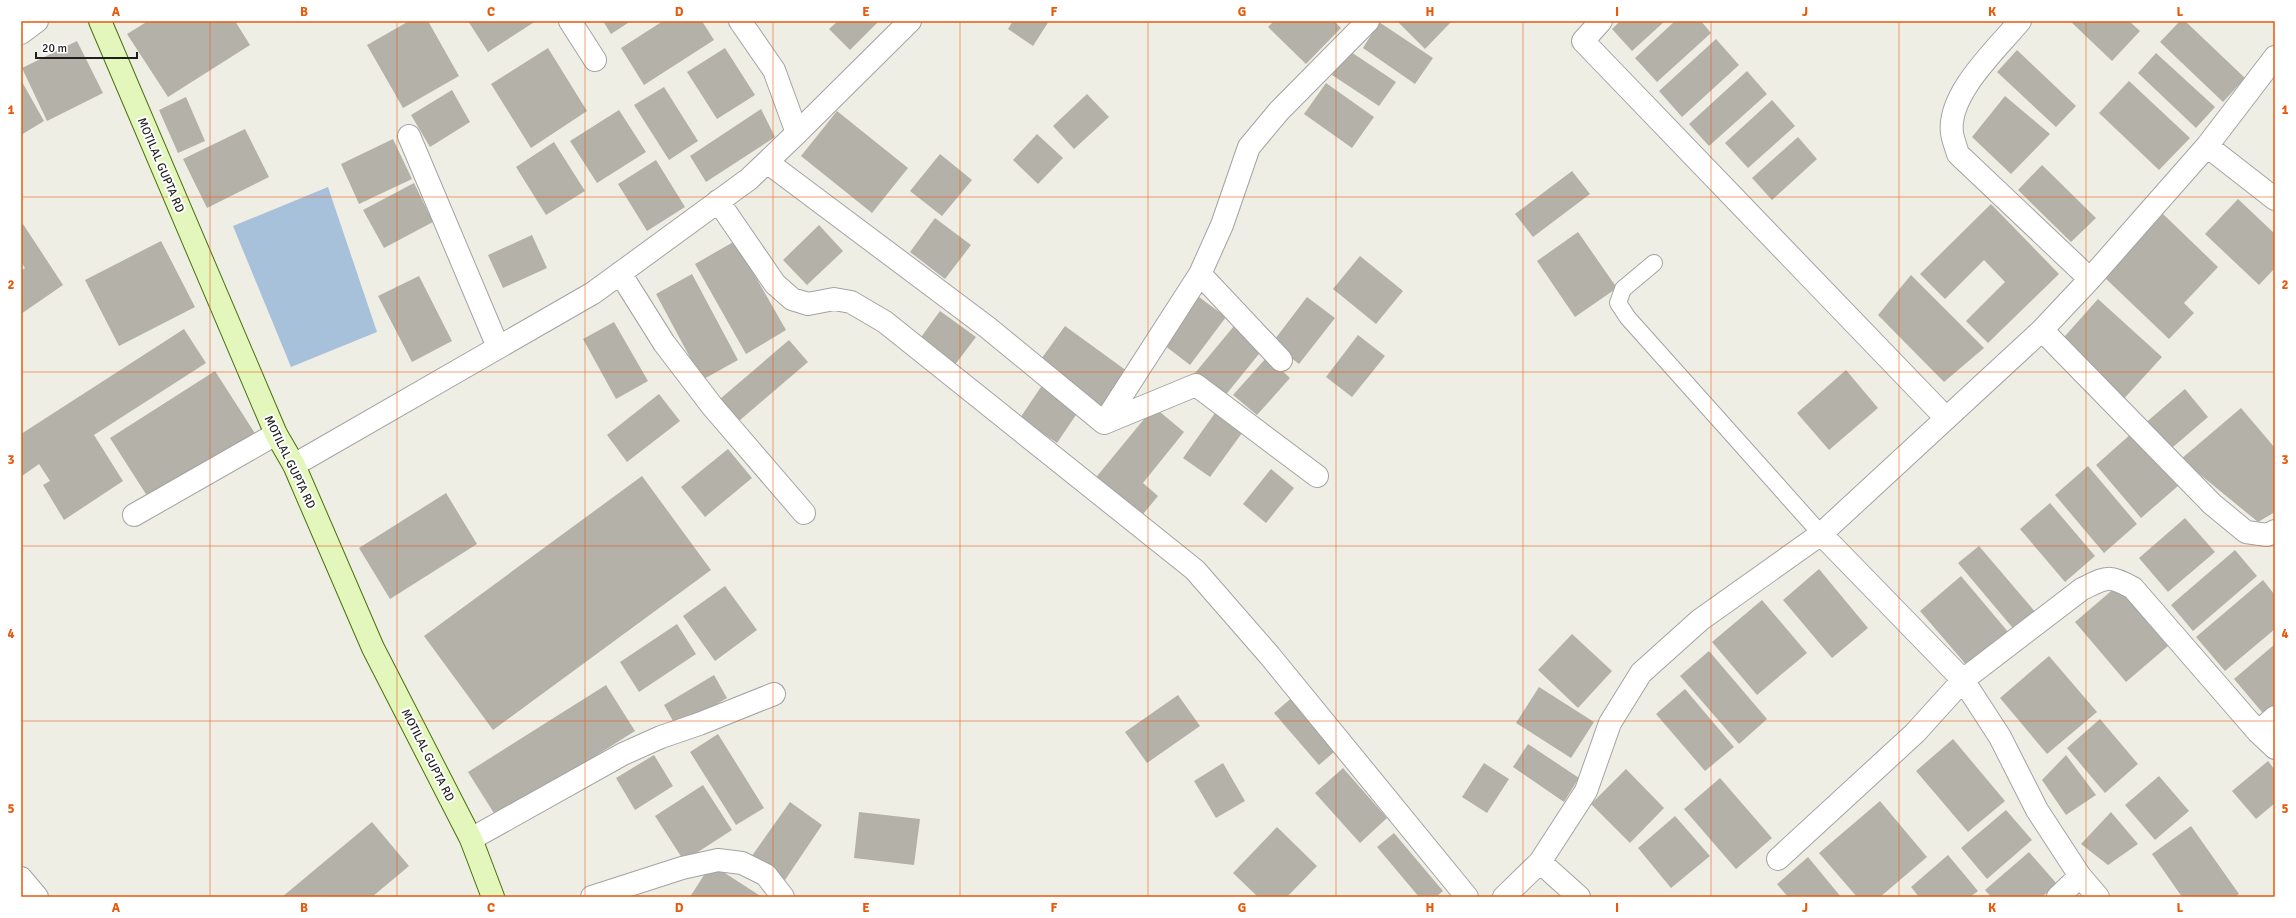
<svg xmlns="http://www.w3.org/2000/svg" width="2296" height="918" viewBox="0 0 2296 918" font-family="Signika,sans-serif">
<rect width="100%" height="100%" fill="#efeee5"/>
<path fill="#a8c1da" d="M 328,187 L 377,332 L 291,367 L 233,226 Z"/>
<path fill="#b4b1a8" d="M 148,21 L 235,21 L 250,45 L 168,97 L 127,34 Z
M 409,21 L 428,21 L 459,76 L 403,108 L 367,45 Z
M 468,21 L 536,21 L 488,52 Z
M 603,21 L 631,21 L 611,34 Z
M 663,21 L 702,21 L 714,40 L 644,85 L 621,48 Z
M 838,21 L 879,21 L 850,50 L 829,29 Z
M 1013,21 L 1049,21 L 1033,46 L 1008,29 Z
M 1274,21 L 1334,21 L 1341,28 L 1306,64 L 1268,27 Z
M 1397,21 L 1452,21 L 1425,49 Z
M 1620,21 L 1665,21 L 1632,51 L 1612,29 Z
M 1675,21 L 1701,21 L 1711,33 L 1657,82 L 1635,58 Z
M 2070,21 L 2129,21 L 2140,31 L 2112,61 Z
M 2180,21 L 2185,21 L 2245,78 L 2223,102 L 2160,42 Z
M 1379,22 L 1433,58 L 1415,84 L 1363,48 Z
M 1716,39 L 1739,65 L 1682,117 L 1659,91 Z
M 77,41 L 103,93 L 47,121 L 22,68 Z
M 548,48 L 587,111 L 531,148 L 491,84 Z
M 725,48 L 755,95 L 717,119 L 687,72 Z
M 1348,50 L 1396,82 L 1379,106 L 1332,75 Z
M 2017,50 L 2076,106 L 2056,127 L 1997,72 Z
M 2156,53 L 2215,107 L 2196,128 L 2138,73 Z
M 1747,71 L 1767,94 L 1709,146 L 1689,124 Z
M 21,80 L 44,121 L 21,135 Z
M 2129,81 L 2190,138 L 2159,170 L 2099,113 Z
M 1326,83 L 1374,117 L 1352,148 L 1304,114 Z
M 664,87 L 698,141 L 669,160 L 634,105 Z
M 452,90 L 470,122 L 430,147 L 411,115 Z
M 1087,94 L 1109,117 L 1074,149 L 1053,126 Z
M 2005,96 L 2050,134 L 2011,174 L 1972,137 Z
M 186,97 L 205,141 L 178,153 L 159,110 Z
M 1772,100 L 1795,126 L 1748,168 L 1725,143 Z
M 761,109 L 775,137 L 706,182 L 690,156 Z
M 619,110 L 646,152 L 597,183 L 570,141 Z
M 837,111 L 908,168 L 872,213 L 801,156 Z
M 245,129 L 269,177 L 207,208 L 183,159 Z
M 1037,134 L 1063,158 L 1038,184 L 1013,160 Z
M 1798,137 L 1817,159 L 1772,200 L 1752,178 Z
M 393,139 L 412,179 L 359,204 L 341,164 Z
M 554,142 L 585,191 L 546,215 L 516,167 Z
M 940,154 L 972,180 L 942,216 L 910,191 Z
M 656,160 L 685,207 L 647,231 L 618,184 Z
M 2042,165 L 2096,218 L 2071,242 L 2018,190 Z
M 1572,171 L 1590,194 L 1533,237 L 1515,214 Z
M 414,183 L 433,222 L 384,248 L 363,210 Z
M 2238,199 L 2275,234 L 2275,268 L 2259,285 L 2205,234 Z
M 1991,204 L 2059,274 L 1988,343 L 1966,321 L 2005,282 L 1984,260 L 1945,299 L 1920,274 Z
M 2163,214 L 2218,267 L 2184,303 L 2194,313 L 2169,339 L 2104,277 Z
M 935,218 L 971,245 L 945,279 L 910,252 Z
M 23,224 L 63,285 L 21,314 L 21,271 L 25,268 L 21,262 L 21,225 Z
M 819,225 L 843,251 L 807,285 L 783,260 Z
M 1578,232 L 1617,288 L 1575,317 L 1537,261 Z
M 532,235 L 547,268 L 503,288 L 488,255 Z
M 161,241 L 195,307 L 119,346 L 85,280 Z
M 735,241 L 786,330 L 746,354 L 695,264 Z
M 1360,256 L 1403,291 L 1376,324 L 1333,289 Z
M 692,274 L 738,360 L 702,380 L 656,294 Z
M 1911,275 L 1984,348 L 1944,382 L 1878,315 Z
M 419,276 L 452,341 L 412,362 L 378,296 Z
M 1199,297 L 1226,317 L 1190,365 L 1164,345 Z
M 1307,297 L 1335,318 L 1299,364 L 1272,343 Z
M 2098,299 L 2162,357 L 2120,403 L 2057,345 Z
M 940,311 L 976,337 L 954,366 L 919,340 Z
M 614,322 L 648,381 L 616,399 L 583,339 Z
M 1065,326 L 1131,374 L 1105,410 L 1039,362 Z
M 1234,326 L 1263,349 L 1224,397 L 1195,373 Z
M 184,329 L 206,363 L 94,435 L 123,481 L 64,520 L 43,485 L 50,481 L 39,464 L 22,476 L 21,474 L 21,434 Z
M 1358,335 L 1385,356 L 1352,397 L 1326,377 Z
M 789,340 L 808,362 L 739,421 L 720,399 Z
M 1267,357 L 1290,378 L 1257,415 L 1233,395 Z
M 1846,370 L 1878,408 L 1829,450 L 1797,413 Z
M 215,371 L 256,435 L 151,502 L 110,438 Z
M 1045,381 L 1082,406 L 1057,443 L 1020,418 Z
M 2185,389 L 2208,417 L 2166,453 L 2143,425 Z
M 659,394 L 680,421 L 627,462 L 607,435 Z
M 1154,407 L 1184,432 L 1143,483 L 1158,496 L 1139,519 L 1093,481 Z
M 2241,408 L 2275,448 L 2275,512 L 2258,522 L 2181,459 Z
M 1215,413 L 1242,433 L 1210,477 L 1183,458 Z
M 2132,433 L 2178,486 L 2141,518 L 2096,465 Z
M 728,449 L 752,478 L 705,517 L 681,487 Z
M 2088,466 L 2137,524 L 2104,553 L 2055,495 Z
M 1271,469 L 1294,488 L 1266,523 L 1243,504 Z
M 642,476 L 711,570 L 493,730 L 424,636 Z
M 446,493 L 477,544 L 390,599 L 359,548 Z
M 2050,503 L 2095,556 L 2065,582 L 2020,529 Z
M 2185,518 L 2215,552 L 2168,592 L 2139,558 Z
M 1979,546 L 2037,614 L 2017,633 L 1958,563 Z
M 2235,550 L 2257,576 L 2193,631 L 2171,605 Z
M 1819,569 L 1868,628 L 1832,658 L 1783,600 Z
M 1961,576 L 2009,633 L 1969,668 L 1920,611 Z
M 2263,580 L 2275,595 L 2275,629 L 2225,671 L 2196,637 Z
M 725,586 L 757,630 L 715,661 L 683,616 Z
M 2117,586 L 2168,646 L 2126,682 L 2075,622 Z
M 1762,600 L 1807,653 L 1757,695 L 1712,642 Z
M 677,624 L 696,654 L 639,692 L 620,662 Z
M 1572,634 L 1612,671 L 1578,708 L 1538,670 Z
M 2275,644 L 2275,711 L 2267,718 L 2234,679 Z
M 1709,651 L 1767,719 L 1739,744 L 1680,676 Z
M 2049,656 L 2097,712 L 2047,754 L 2000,698 Z
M 714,675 L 727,698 L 677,728 L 664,705 Z
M 606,685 L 635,731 L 497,818 L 468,772 Z
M 1539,687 L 1594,722 L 1571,758 L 1516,723 Z
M 1685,689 L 1734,747 L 1705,771 L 1656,714 Z
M 1178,695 L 1200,726 L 1147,763 L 1125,732 Z
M 1295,695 L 1341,746 L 1319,765 L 1274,713 Z
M 2100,719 L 2138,764 L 2105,793 L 2067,748 Z
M 718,734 L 764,808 L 736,825 L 690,752 Z
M 1953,739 L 2005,801 L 1968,832 L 1916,771 Z
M 1528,744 L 1579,778 L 1564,802 L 1513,767 Z
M 654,755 L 673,786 L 635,810 L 616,778 Z
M 2066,755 L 2096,795 L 2066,815 L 2042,780 Z
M 2268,761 L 2275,770 L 2275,803 L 2256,819 L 2232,791 Z
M 1223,763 L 1245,801 L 1216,818 L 1194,781 Z
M 1484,763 L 1509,779 L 1487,813 L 1462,797 Z
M 1343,768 L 1387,818 L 1360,843 L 1315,793 Z
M 1626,769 L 1664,808 L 1630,843 L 1591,804 Z
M 2159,776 L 2189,811 L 2155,840 L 2125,805 Z
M 1720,778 L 1772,838 L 1736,869 L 1684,809 Z
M 703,785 L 732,830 L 684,861 L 655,816 Z
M 1880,801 L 1927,857 L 1880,897 L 1857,897 L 1819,853 Z
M 790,802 L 822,825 L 783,883 L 749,860 Z
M 2006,810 L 2032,840 L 1987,879 L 1961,848 Z
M 859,812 L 920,819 L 914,865 L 854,858 Z
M 2111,812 L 2138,844 L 2108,865 L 2081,844 Z
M 1675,816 L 1710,856 L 1671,888 L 1638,848 Z
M 372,822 L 409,866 L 372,897 L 282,897 Z
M 2191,826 L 2239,894 L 2235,897 L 2182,897 L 2152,854 Z
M 1277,827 L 1317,866 L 1287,897 L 1258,897 L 1233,873 Z
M 1394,833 L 1443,891 L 1436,897 L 1419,897 L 1377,847 Z
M 2029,852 L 2057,884 L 2042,897 L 1991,897 L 1985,890 Z
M 1948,855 L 1978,891 L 1970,897 L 1919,897 L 1911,887 Z
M 1808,857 L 1841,897 L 1788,897 L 1777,884 Z
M 711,864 L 762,897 L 690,897 Z"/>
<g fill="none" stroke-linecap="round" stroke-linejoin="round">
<defs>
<path id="lane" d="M 1654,263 L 1623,289 L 1618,303 L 1628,318 L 1821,534"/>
<path id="street" d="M 570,21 L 595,60
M 1601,21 L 1583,41 L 1946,418
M 2020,21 C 1997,49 1947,94 1952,133 C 1953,140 1956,147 1958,154 L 2090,279
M 21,33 L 37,21
M 797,133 L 910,21
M 409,136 L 498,347
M 2207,146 L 2275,199
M 767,162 L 987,327 L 1104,423 L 1196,385 L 1317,476
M 718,201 L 775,284 L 792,299 L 808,304 L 834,299 L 851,302 L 885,322 L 1195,570 L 1270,656 L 1467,897
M 620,273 L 664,343 L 712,406 L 804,513
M 1200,274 L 1281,360
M 2042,330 L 2212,504 L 2246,532 L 2267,535 L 2275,531
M 1104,423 L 1200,274 L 1222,225 L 1249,147 L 1279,111 L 1368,21
M 294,465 L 593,293 L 749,179 L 797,133 L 774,70 L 740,21
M 134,515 L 276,434
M 1821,534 L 1963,680 L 2000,737 L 2037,810 L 2080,876 L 2098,897
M 2258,732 L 2275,717
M 471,839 L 623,754 L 661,737 L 699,724 L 774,694
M 1778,859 L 1915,733 L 1963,680 L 2082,589 C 2107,577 2108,574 2133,588 L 2258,732 L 2275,748
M 1540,862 L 1579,897
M 21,878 L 37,897
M 592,897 L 682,868 L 718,860 L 742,863 L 766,875 L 783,897
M 1504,897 L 1540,862 L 1586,791 L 1610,723 L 1641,673 L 1700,620 L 1821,534 L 2042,330 L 2090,279 L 2207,146 L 2275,57
M 2058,897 L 2080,876"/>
<path id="secondary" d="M 100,21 L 276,434 L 294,465 L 373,648 L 471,839 L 493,897"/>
</defs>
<use href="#lane" stroke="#a3a3a3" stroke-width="18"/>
<use href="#street" stroke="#a3a3a3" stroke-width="24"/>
<use href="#secondary" stroke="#49700b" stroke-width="24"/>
<use href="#lane" stroke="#fff" stroke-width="16"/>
<use href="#street" stroke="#fff" stroke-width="22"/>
<use href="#secondary" stroke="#e3f6bc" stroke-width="22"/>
</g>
<path fill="none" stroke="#e8590c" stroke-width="1" stroke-opacity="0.55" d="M 210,21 L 210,897M 397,21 L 397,897M 585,21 L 585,897M 773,21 L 773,897M 960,21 L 960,897M 1148,21 L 1148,897M 1336,21 L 1336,897M 1523,21 L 1523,897M 1711,21 L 1711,897M 1899,21 L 1899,897M 2086,21 L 2086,897M 21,197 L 2275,197M 21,372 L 2275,372M 21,546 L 2275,546M 21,721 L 2275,721"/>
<g text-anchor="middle" stroke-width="4" stroke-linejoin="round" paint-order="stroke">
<g font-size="12" fill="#1f1f1f" stroke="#fff">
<text transform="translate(161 165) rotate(67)" y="4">MOTILAL GUPTA RD</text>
<text transform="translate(290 462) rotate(64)" y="4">MOTILAL GUPTA RD</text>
<text transform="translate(428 755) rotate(63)" y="4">MOTILAL GUPTA RD</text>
</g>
</g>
<rect width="2296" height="918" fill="none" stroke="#ffffff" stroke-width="44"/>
<path d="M36 52v6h101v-6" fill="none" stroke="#1f1f1f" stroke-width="2"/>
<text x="42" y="52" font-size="12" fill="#1f1f1f" stroke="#ffffff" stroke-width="3" paint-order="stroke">20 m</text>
<rect x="22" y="22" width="2252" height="874" fill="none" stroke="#e8590c" stroke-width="1.5"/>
<g font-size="13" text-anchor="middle" font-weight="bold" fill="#e8590c">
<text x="116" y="16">A</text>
<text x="304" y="16">B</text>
<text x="491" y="16">C</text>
<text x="679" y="16">D</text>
<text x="866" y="16">E</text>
<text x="1054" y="16">F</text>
<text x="1242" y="16">G</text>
<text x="1430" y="16">H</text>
<text x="1617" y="16">I</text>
<text x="1805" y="16">J</text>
<text x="1992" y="16">K</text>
<text x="2180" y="16">L</text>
<text x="11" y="114">1</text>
<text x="2285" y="114">1</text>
<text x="11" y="289">2</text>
<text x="2285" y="289">2</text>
<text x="11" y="464">3</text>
<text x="2285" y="464">3</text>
<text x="11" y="638">4</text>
<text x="2285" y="638">4</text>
<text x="11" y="813">5</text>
<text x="2285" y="813">5</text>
<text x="116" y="912">A</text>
<text x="304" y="912">B</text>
<text x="491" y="912">C</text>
<text x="679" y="912">D</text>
<text x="866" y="912">E</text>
<text x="1054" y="912">F</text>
<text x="1242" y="912">G</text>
<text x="1430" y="912">H</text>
<text x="1617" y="912">I</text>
<text x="1805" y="912">J</text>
<text x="1992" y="912">K</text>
<text x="2180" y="912">L</text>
</g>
</svg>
